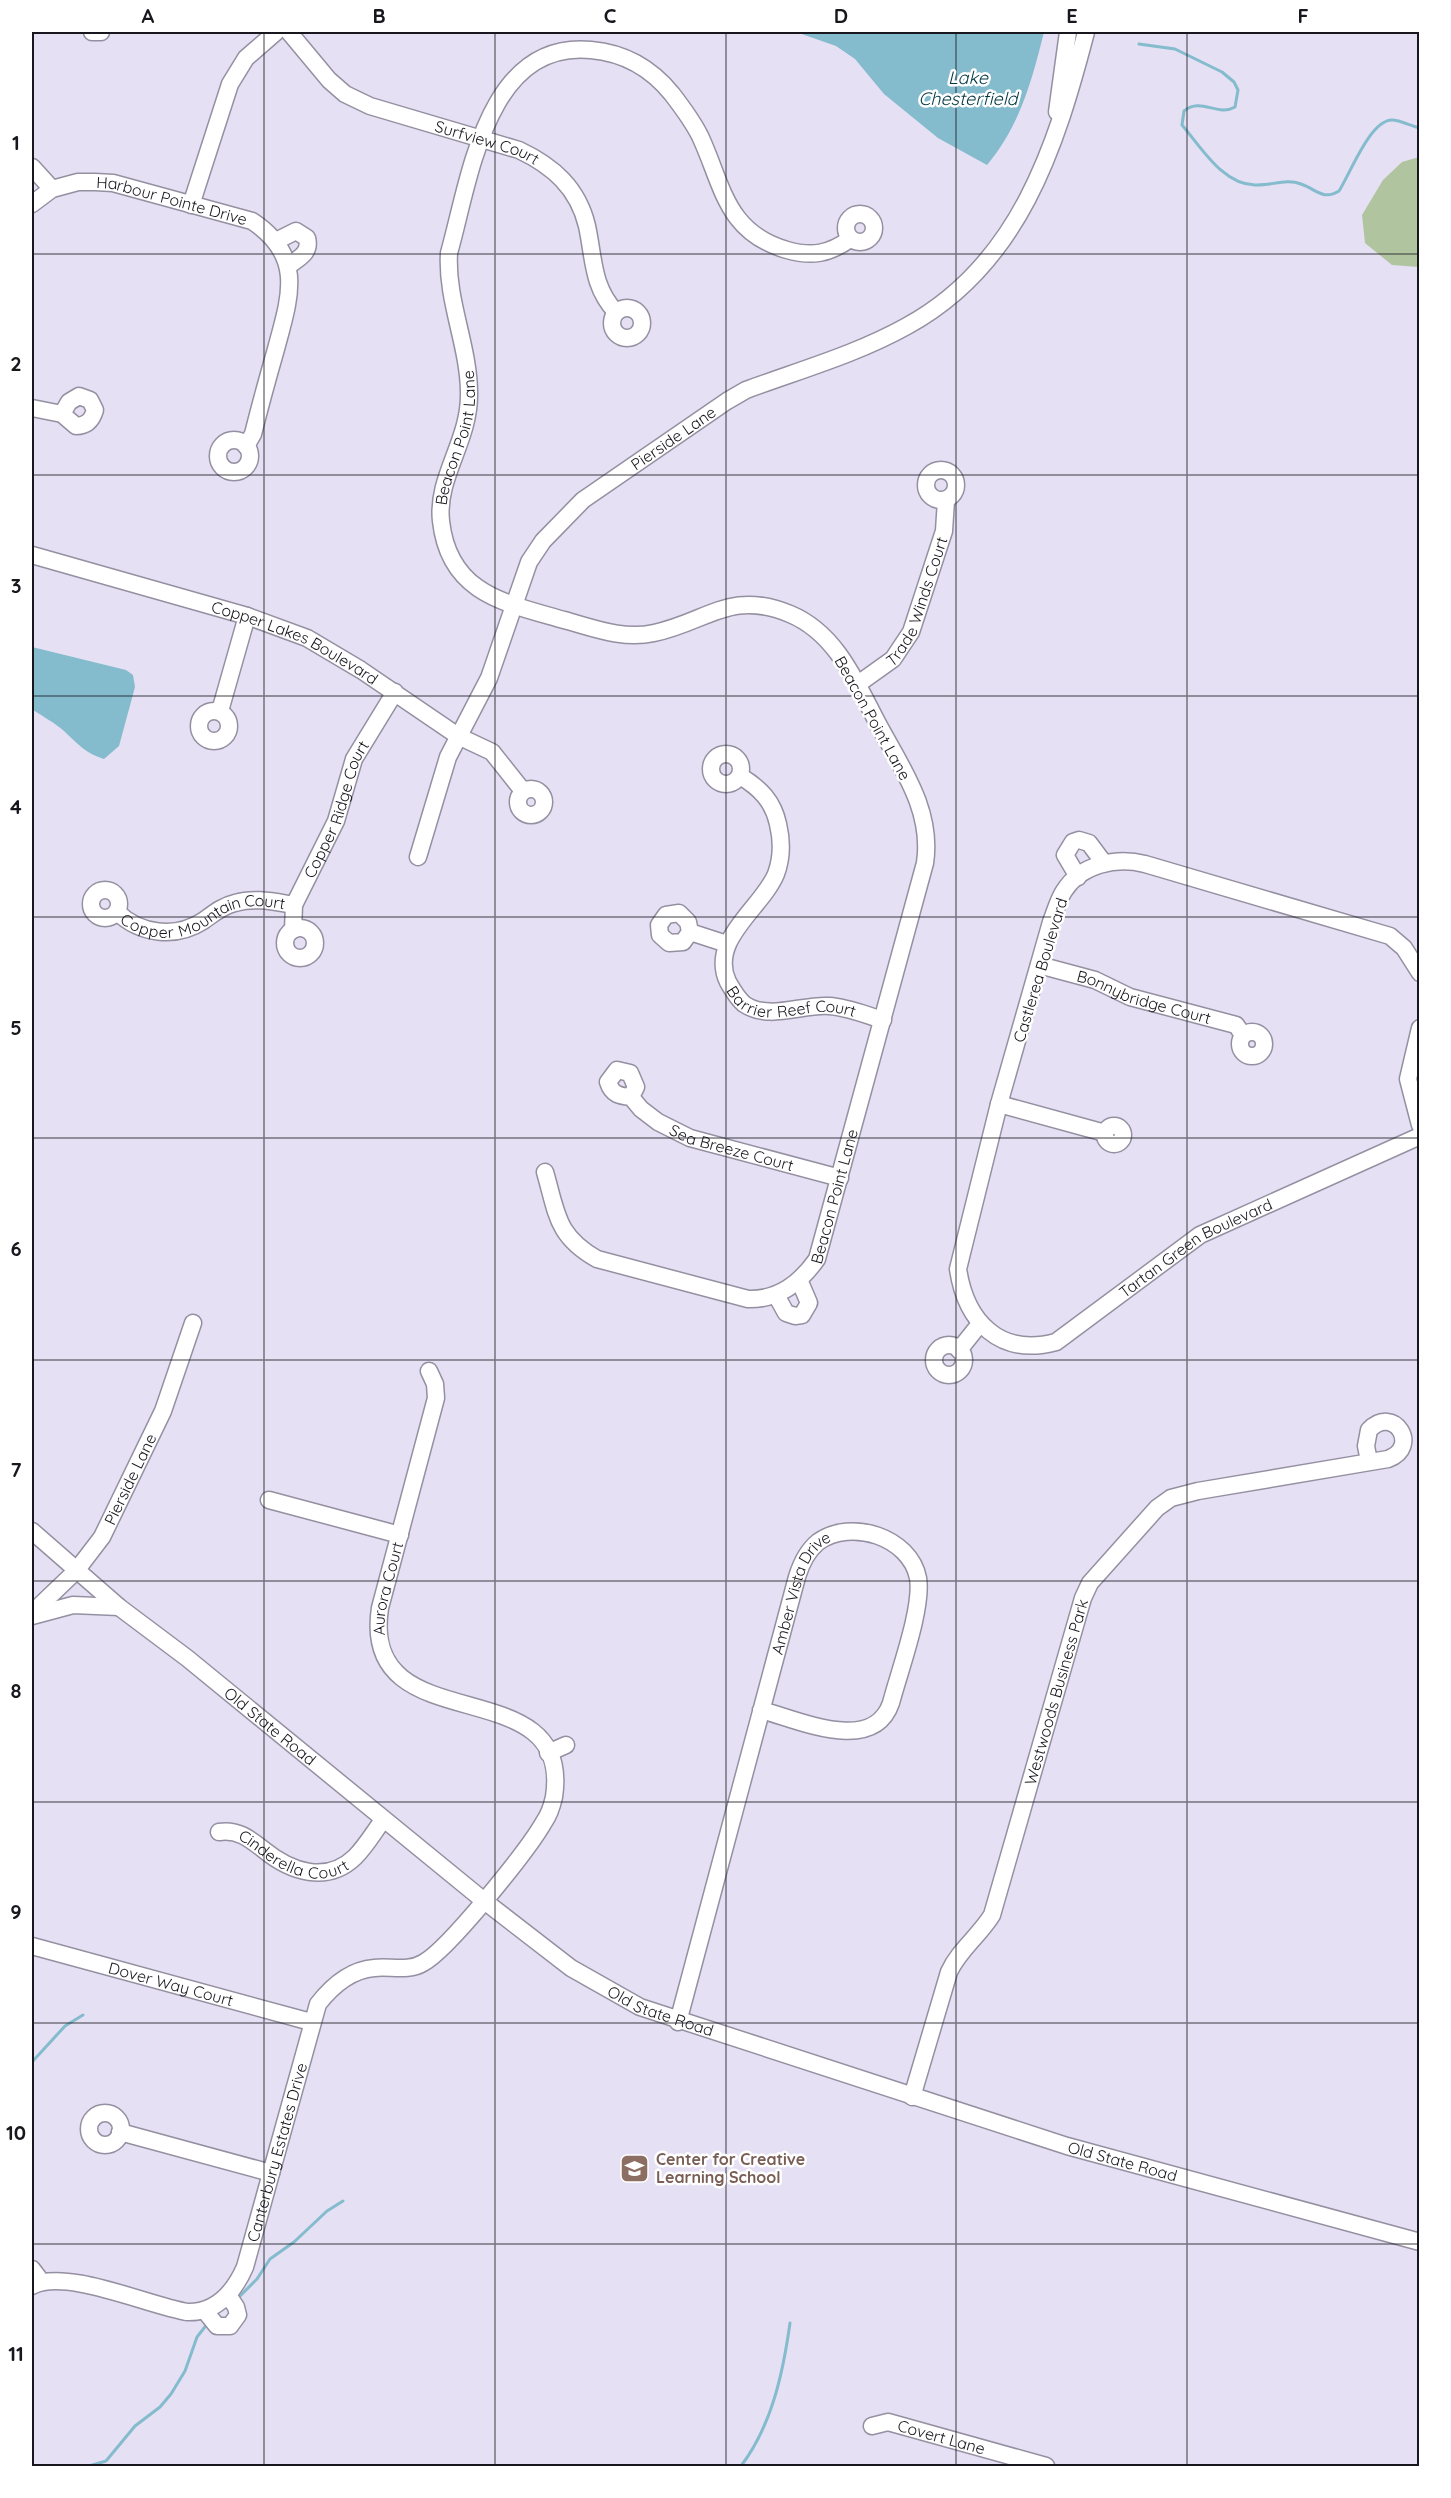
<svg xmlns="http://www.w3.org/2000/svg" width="1451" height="2498" viewBox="0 0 1451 2498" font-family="Quicksand,sans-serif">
<rect width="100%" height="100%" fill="#e5e0f3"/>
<path fill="#b0c49f" d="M 1419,157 L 1419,267 L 1392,265 L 1365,243 L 1362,215 L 1383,180 L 1402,162 Z"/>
<path fill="#84bbcd" d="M 796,32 L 1044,32 C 1032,80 1020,126 987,165 L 938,138 L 884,94 L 855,59 L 836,46 Z
M 32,647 L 126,670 L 133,675 L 135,687 L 119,746 L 104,759 C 85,753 78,744 64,731 C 55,723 42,716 32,709 Z"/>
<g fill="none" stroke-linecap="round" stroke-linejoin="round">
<path stroke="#84bbcd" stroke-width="3" d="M 1139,44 L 1175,49 L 1222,72 L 1234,82 L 1238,90 L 1235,107 C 1218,117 1201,97 1184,111 L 1182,125 C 1201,147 1223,185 1255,185 C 1271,186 1286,178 1301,184 C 1316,189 1323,201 1339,191 C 1350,174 1370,120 1392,120 C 1400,120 1411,126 1420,128
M 32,2062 L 65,2026 L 83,2015
M 238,2298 L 257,2279 L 270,2259 L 294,2242 L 327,2211 L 343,2201
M 89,2466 L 106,2461 L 135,2426 L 160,2407 L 171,2394 L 185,2371 L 197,2337 L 208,2323
M 741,2466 C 772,2425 783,2373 790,2323"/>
<defs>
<g id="minor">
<path d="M 92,32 L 101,32"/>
<path id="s1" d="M 289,32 L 329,80 L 345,94 L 370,106 L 519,150 C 553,166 578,188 587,226 C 594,258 592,287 616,312"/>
<path d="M 1057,112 L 1068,32"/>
<path d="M 32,167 L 52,189"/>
<path id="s2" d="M 32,204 L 52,189 L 78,182 L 95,182 L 113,183 L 252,221 C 305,256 290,297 276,349 C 268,377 260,406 253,434 L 246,446"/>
<path d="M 191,205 L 230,84 L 246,58 L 276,32"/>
<circle cx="860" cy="228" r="14"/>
<path d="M 276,241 L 296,231 L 307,238 C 311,253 299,258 288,266"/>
<circle cx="627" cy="323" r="15"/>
<path d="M 32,408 L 62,414 L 76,426 C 87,426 92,420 95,410 L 90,400 L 79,396 L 69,402 L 62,414"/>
<circle cx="234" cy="456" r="16"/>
<circle cx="941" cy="485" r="15"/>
<path id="s3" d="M 32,555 L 247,616 L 307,638 L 361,670 L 458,736 L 492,752 L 523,791"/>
<path id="s4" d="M 858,684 L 893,659 L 911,632 L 944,531 L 946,500"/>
<circle cx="214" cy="726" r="15"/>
<path d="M 220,711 L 247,616"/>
<circle cx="726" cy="769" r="15"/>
<path id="s5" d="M 740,776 C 760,788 773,801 778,824 C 782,841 782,858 776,874 C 762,908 708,940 728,982 C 732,989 737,998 744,1004 C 769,1021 802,1004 829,1006 C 847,1007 866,1015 883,1020"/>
<circle cx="531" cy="802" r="13"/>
<path id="s6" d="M 418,857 L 448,757 L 489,678 L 529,562 L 543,541 L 583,500 L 727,401 L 746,390 C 800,370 857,354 907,326 C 1019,265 1056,147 1086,32"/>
<path d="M 1078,877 L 1065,855 L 1073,842 L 1079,840 L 1089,843 L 1104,863"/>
<circle cx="105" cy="904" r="14"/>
<path id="s7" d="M 117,912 C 140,934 175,939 203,921 C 213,914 222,906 235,903 C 255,897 275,902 294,905"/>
<circle cx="300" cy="943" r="15"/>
<path id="s8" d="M 293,930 L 294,905 L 336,821 L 354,759 L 395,692"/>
<path d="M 690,932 L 683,942 L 669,943 L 660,935 L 659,925 L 666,915 L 679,913 L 688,922 L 690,932 L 727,944"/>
<path id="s9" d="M 1039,965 L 1095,980 L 1130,997 L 1236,1025 L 1243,1035"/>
<path id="s10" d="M 1420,973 L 1404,948 L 1390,936 L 1145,864 C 1116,857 1081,864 1064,891 C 1058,900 1055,912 1051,922 L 999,1104 L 958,1269 C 966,1322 1000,1357 1056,1342 L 1200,1235 L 1420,1136"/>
<path d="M 1420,1028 L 1408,1079 L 1420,1125"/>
<circle cx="1252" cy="1044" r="12"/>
<path id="s11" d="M 631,1097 C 620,1096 612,1095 608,1082 L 617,1070 L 630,1073 L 636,1087 L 631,1097 L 641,1109 L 658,1122 L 690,1138 L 840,1178"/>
<path d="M 999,1104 L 1105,1133"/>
<circle cx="1114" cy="1135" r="9"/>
<path id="s12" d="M 545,1172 C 557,1213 556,1236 597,1259 L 748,1299 C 779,1300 800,1283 817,1259 L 925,863 C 933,810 901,767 877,722 C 856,682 836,633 790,614 C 730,589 707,622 654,633 C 623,640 594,628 564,620 C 505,603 449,594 441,521 C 436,477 470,441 469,393 C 469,346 446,300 449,253 C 470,179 486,40 591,50 C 625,53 651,68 672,94 C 682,107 693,122 700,136 C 723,185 725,232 787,250 C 812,257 829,254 850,239"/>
<path d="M 776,1295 L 786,1313 L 795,1316 L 802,1315 L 809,1303 L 800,1282"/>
<circle cx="949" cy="1360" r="15"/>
<path d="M 959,1350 L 979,1325"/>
<path d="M 269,1500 L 400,1535"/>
<path id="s13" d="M 32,1531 L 119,1607 L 187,1658 L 483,1900 L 571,1968 L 640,2007 L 1067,2146 L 1420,2242"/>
<path id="s14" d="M 32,1613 L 76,1571 L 102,1537 L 163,1411 L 193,1323"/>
<path d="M 32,1616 L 73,1605 L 119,1607"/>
<path d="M 548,1753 L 566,1745"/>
<path id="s15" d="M 219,1832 C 238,1829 250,1839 264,1850 C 291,1872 327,1884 355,1857 C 366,1846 374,1832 383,1820"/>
<path id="s16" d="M 32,1946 L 311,2022"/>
<path id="s17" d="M 678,2022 L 797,1577 C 801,1564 807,1551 818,1542 C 851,1518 910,1537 918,1578 C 923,1608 899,1672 891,1703 C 873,1755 799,1720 761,1710"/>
<path id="s18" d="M 912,2097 L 949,1972 C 959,1950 979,1936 992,1915 L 1083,1598 L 1090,1583 L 1157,1508 L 1171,1498 L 1198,1491 L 1388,1459 C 1421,1447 1394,1404 1369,1430 L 1366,1446 L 1369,1461"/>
<circle cx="105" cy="2129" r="16"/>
<path d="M 120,2132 L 271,2173"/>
<path d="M 32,2269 L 41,2281"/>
<path id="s19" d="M 32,2286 C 65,2268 147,2305 187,2312 C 216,2313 234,2292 245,2267 L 318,2004 C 332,1986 351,1970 374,1968 C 390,1966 408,1972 423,1963 C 448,1950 528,1850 544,1822 C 549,1815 552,1806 554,1797 C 574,1665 359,1746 380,1608 L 436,1398 L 435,1384 L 429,1371"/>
<path d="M 205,2311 L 217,2326 L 230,2326 L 238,2315 L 236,2307 L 228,2295"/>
<path id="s20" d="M 872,2426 L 888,2422 L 1046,2466"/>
</g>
</defs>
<use href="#minor" stroke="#9590a1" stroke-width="19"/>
<use href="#minor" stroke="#fff" stroke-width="16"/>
</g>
<path fill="none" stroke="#18171d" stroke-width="1.5" stroke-opacity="0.55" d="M 264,32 L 264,2466M 495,32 L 495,2466M 726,32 L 726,2466M 956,32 L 956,2466M 1187,32 L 1187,2466M 32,254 L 1420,254M 32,475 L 1420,475M 32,696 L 1420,696M 32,917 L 1420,917M 32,1138 L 1420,1138M 32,1360 L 1420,1360M 32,1581 L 1420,1581M 32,1802 L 1420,1802M 32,2023 L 1420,2023M 32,2244 L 1420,2244"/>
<defs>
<symbol id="school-square" viewBox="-11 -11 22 22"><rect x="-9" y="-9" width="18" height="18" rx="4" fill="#8d6e63" stroke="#fff"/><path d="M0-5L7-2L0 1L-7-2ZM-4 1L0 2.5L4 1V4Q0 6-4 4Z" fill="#fff"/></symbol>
</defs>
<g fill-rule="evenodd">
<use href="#school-square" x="618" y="2152" width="33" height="33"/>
</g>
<g text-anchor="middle" stroke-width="5" stroke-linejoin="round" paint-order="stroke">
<g font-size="16" fill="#18171d" stroke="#fff">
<text dy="6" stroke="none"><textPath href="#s1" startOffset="234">Surfview Court</textPath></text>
<text dy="6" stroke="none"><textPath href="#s2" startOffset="148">Harbour Pointe Drive</textPath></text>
<text dy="6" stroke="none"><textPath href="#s12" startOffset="1540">Beacon Point Lane</textPath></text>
<text dy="6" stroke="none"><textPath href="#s6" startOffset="508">Pierside Lane</textPath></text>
<text dy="6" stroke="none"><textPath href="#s4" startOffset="106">Trade Winds Court</textPath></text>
<text dy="6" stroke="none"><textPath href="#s3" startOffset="278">Copper Lakes Boulevard</textPath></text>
<text transform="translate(873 718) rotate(61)" y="6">Beacon Point Lane</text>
<text dy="6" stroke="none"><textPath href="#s8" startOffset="130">Copper Ridge Court</textPath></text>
<text dy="6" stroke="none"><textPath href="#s7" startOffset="94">Copper Mountain Court</textPath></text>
<text transform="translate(1040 970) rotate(-73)" y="6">Castlerea Boulevard</text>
<text dy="6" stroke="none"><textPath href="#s9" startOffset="110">Bonnybridge Court</textPath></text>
<text dy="6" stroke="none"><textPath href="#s5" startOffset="312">Barrier Reef Court</textPath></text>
<text dy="6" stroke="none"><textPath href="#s11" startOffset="200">Sea Breeze Court</textPath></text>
<text dy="6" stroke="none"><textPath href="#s12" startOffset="410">Beacon Point Lane</textPath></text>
<text dy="6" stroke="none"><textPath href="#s10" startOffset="1098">Tartan Green Boulevard</textPath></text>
<text dy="6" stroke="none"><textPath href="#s14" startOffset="168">Pierside Lane</textPath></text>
<text dy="6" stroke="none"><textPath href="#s19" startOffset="1155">Aurora Court</textPath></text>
<text dy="6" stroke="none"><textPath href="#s17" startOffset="448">Amber Vista Drive</textPath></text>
<text dy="6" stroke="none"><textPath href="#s18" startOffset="434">Westwoods Business Park</textPath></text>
<text dy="6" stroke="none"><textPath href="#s13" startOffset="308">Old State Road</textPath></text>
<text dy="6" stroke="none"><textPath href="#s15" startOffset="81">Cinderella Court</textPath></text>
<text dy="6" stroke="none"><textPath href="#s16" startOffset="144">Dover Way Court</textPath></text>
<text dy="6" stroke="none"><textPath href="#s13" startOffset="794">Old State Road</textPath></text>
<text dy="6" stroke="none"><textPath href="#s19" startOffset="357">Canterbury Estates Drive</textPath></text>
<text dy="6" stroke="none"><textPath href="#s13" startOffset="1280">Old State Road</textPath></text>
<text dy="6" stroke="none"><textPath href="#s20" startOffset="72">Covert Lane</textPath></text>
</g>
<g font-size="16" font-weight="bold" fill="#785e54" stroke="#fff" text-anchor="start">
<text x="656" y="2165">Center for Creative<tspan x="656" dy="18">Learning School</tspan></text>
</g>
<g font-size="18" font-style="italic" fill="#003643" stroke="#fff">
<text x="968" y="84">Lake<tspan x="968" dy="21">Chesterfield</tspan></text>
</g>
</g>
<rect width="1451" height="2498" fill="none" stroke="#ffffff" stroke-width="66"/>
<rect x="33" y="33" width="1385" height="2432" fill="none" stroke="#18171d" stroke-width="2"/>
<g font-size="20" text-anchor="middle" font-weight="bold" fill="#18171d">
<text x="148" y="23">A</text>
<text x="379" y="23">B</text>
<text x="610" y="23">C</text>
<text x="841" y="23">D</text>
<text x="1072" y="23">E</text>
<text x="1303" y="23">F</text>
<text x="16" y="150">1</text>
<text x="16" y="371">2</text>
<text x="16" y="593">3</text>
<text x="16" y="814">4</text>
<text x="16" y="1035">5</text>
<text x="16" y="1256">6</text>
<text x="16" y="1477">7</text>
<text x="16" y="1698">8</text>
<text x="16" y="1919">9</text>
<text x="16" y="2140">10</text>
<text x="16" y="2361">11</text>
</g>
</svg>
